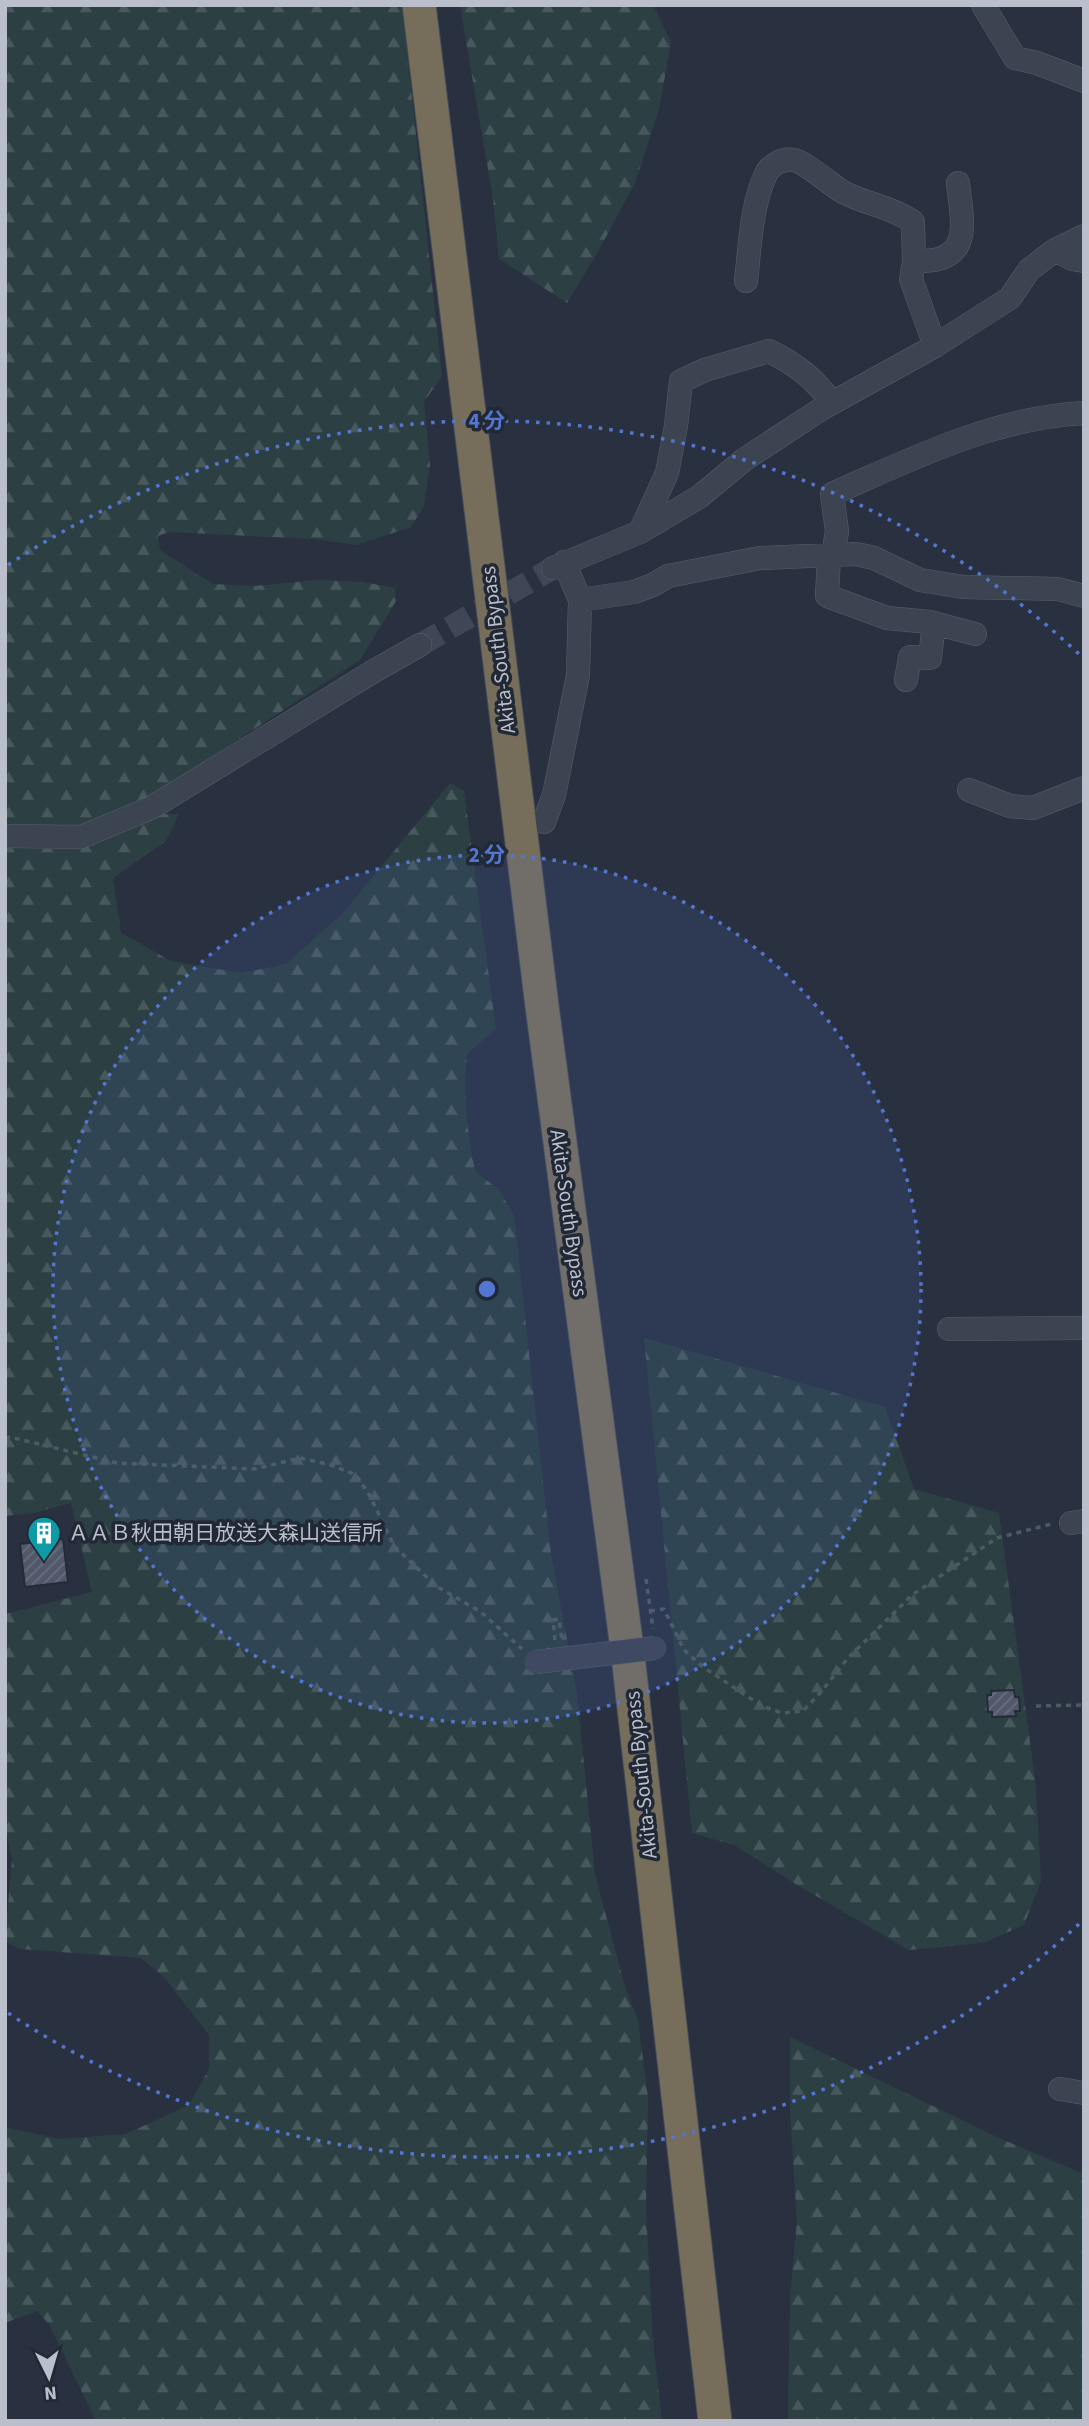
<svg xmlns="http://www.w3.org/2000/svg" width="1089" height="2426" viewBox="0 0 1089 2426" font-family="'Source Sans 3','Noto Sans JP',sans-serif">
<defs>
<pattern id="forest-firs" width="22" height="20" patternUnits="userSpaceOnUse" patternTransform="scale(1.75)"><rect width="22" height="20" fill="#2c3f43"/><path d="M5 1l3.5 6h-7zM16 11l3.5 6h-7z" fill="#48595d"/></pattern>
<pattern id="building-hatch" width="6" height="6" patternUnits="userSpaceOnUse" patternTransform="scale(1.75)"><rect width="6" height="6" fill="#50586a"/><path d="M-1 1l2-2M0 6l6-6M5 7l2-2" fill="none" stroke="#676e7e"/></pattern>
</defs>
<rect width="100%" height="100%" fill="#293141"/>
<path fill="url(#forest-firs)" d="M 5,5 L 402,5 L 442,376 L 424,402 L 430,465 L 424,506 L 411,527 L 356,545 L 313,539 L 169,532 L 158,536 L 160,550 L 213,584 L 253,586 L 318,580 L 363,582 L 395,588 L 396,601 L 360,660 L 127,812 L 71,827 L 5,824 Z
M 460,5 L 653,5 L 671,42 L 659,109 L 635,183 L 599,250 L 567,303 L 499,259 L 493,199 Z
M 450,783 L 464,791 L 496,1029 L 467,1054 C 463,1094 467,1131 475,1171 L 499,1190 L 514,1215 L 551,1554 L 577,1693 L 595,1874 L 625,1987 L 638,2021 L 648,2098 L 646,2210 L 653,2341 L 662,2421 L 96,2421 L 49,2324 L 37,2311 L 5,2323 L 5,2127 L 59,2139 L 126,2134 L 189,2105 L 209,2069 L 209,2035 L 164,1977 L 141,1958 L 20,1949 L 5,1941 L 12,1859 L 5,1827 L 5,1614 L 92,1592 L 71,1503 L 33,1513 L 5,1516 L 5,848 L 66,849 L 158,814 L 179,814 L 166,841 L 113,878 L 121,933 L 171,961 L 241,973 L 286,964 L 343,913 Z
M 644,1338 L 885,1407 L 914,1489 L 999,1513 L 1036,1786 L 1041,1881 L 1024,1925 L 983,1943 L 909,1950 L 799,1886 L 734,1845 L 692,1833 Z
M 790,2037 L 999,2138 L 1084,2174 L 1084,2421 L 788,2421 L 790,2297 L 797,2222 L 790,2112 Z"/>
<path fill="url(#building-hatch)" stroke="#242b38" stroke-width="2" d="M 63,1539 L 68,1582 L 25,1587 L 20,1544 Z
M 1014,1690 L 1015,1697 L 1019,1697 L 1020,1711 L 1015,1711 L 1016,1716 L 992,1717 L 992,1712 L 988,1712 L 987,1695 L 991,1695 L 991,1691 Z"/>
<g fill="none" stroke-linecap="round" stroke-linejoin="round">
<path stroke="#3f4656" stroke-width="23" stroke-dasharray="23 11" stroke-linecap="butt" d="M 420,645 L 553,568"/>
<defs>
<path id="minor" d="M 983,5 L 1015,58 L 1037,63 L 1084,81
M 1055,250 L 1072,259 L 1084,261
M 914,262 C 923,261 934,261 942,258 C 972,247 960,208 958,183
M 746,281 C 750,247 751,205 766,174 C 770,165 783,158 793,160 C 804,161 831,185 843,192 C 865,204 892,207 913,222 L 914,262 L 911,279 L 935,346
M 640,532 L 667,473 L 676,426 L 681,381 L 705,370 L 769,351 C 797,365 814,378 832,403
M 829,556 L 827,596 L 887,618 L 930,622 L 975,634
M 833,556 L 837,531 L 832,494 C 914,458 993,418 1084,413
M 553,568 L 640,532 L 699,497 L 745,459 L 823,408 L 935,346 L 1010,298 L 1029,270 L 1055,250 L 1084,236
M 580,600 L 634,592 L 653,585 L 668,576 L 760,558 L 856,554 L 874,558 L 920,580 L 963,587 L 1058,589 L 1084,596
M 906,680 L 910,657 L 930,658 L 934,623
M 969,790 L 1010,806 L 1033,808 L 1084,788
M 544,822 L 554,795 L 578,675 L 580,600 L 564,562
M 5,836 L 81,837 L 151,808 L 374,671 L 420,645
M 949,1329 L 1084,1328
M 1071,1523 L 1084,1521
M 1060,2089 L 1084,2093"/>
<path id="highway" d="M 419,5 L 542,1006 L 628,1656 L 715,2421"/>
</defs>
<use href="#minor" stroke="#585f6b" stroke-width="24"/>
<use href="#highway" stroke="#454c58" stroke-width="35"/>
<path stroke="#4b5c61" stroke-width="3.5" stroke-dasharray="5 5" stroke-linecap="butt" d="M 5,1438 L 10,1437 L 117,1463 L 255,1469 L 300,1458 L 331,1465 L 356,1475 L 370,1496 L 394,1546 L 436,1586 L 481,1612 L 522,1649
M 646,1579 L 653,1629
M 650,1611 L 664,1609 L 684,1650 L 703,1667 L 762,1706 L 782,1713 L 803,1711 L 821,1692 L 848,1658 L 912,1595 L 997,1538 L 1051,1524
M 555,1640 L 553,1620 L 559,1619 L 562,1641
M 1036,1706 L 1084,1705"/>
<use href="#minor" stroke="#3d4451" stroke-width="23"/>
<use href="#highway" stroke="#766e5b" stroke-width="33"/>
<defs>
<path id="minor-bridge" d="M 536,1662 L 655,1648"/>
</defs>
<use href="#minor-bridge" stroke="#585f6b" stroke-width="24" stroke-linecap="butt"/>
<use href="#minor-bridge" stroke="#3d4451" stroke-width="23"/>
</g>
<circle cx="487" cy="1289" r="434" fill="#5476d3" fill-opacity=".12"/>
<g fill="none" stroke="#5476d3" stroke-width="3.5" stroke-dasharray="3.5 7">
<circle cx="487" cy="1289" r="434"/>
<path d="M1079 1924A868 868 0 0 1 8 2013M8 565A868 868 0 0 1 1079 654"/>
</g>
<defs>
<symbol id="building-pin" viewBox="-11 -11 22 30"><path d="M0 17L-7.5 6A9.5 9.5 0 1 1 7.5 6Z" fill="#0f9aa8" stroke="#222936"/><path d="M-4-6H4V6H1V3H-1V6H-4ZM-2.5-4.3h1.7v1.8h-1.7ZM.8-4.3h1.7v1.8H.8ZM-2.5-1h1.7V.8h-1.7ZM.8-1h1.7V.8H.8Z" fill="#fff"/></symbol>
</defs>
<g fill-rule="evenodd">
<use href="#building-pin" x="25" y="1514" width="38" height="52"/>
</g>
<g text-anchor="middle" stroke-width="7" stroke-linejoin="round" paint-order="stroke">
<g font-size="21" fill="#babfcb" stroke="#222936">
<text transform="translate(498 650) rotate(-97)" y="7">Akita-South Bypass</text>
<text transform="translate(569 1213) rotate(82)" y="7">Akita-South Bypass</text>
<text transform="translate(641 1775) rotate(-96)" y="7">Akita-South Bypass</text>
</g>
<g font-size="21" fill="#babfcb" stroke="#222936" text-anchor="start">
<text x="68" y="1540">ＡＡＢ秋田朝日放送大森山送信所</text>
</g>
</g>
<circle cx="487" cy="1289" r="10" fill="#5476d3" stroke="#222936" stroke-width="3.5"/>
<g font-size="21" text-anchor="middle" font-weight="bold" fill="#5476d3" stroke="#222936" stroke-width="7" stroke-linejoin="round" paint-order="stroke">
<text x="487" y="428">4 分</text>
<text x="487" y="862">2 分</text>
</g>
<rect width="1089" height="2426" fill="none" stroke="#babfcb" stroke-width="14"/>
<g transform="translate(49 2377) rotate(175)" stroke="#222936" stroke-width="5" paint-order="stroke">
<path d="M0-5L12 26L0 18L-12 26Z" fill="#babfcb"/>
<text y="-10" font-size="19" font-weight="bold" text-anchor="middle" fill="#babfcb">N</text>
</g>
</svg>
